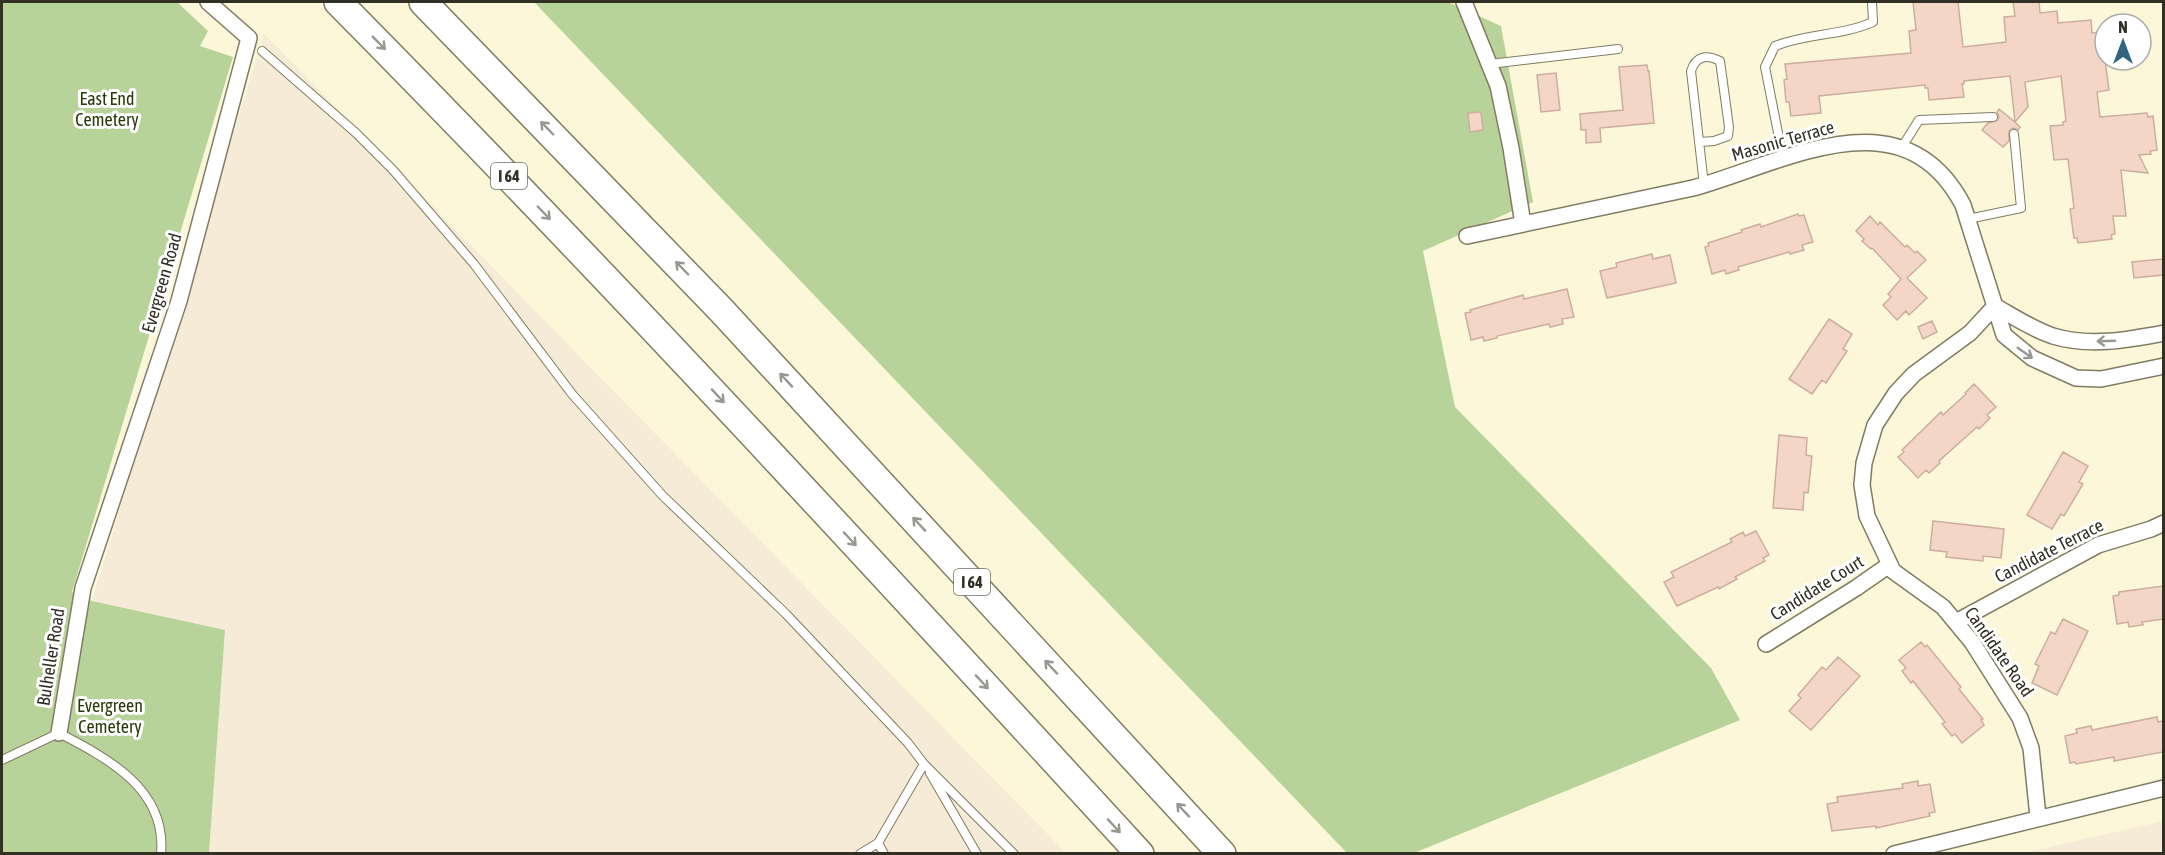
<svg xmlns="http://www.w3.org/2000/svg" width="2165" height="855" viewBox="0 0 2165 855" font-family="'Asap Condensed',sans-serif">
<rect width="100%" height="100%" fill="#fcf7d9"/>
<path fill="#f6ebd6" d="M 264,34 L 1066,853 L 209,853 L 225,630 L 92,601 Z
M 2163,821 L 2163,853 L 2023,853 Z"/>
<path fill="#b8d39a" d="M 2,2 L 177,2 L 208,31 L 200,46 L 233,57 L 72,592 L 92,601 L 225,630 L 209,853 L 2,854 Z
M 534,2 L 1448,2 L 1501,26 L 1533,202 L 1423,251 L 1455,407 L 1711,668 L 1740,720 L 1414,853 L 1347,853 Z"/>
<path fill="#f4d6c7" stroke="#cbae9f" stroke-width="1.5" d="M 1913,2 L 1958,2 L 1963,47 L 2006,42 L 2004,17 L 2015,16 L 2013,2 L 2039,2 L 2040,13 L 2057,11 L 2058,23 L 2091,20 L 2092,33 L 2105,32 L 2105,60 L 2109,90 L 2097,92 L 2100,117 L 2147,113 L 2148,117 L 2153,116 L 2157,150 L 2150,151 L 2151,154 L 2139,155 L 2148,173 L 2121,170 L 2126,216 L 2113,216 L 2115,234 L 2111,235 L 2112,239 L 2078,243 L 2077,238 L 2074,238 L 2070,209 L 2074,208 L 2068,159 L 2054,160 L 2050,126 L 2063,125 L 2063,122 L 2066,121 L 2061,76 L 2025,82 L 2028,107 L 2015,122 L 2020,127 L 2018,130 L 2013,128 L 2009,131 L 2009,141 L 2003,147 L 1982,130 L 1988,123 L 1998,120 L 1999,116 L 1997,112 L 1999,109 L 2015,122 L 2010,76 L 1964,81 L 1964,84 L 1962,84 L 1964,97 L 1929,100 L 1928,88 L 1925,88 L 1925,85 L 1819,96 L 1821,113 L 1791,116 L 1789,102 L 1786,102 L 1784,80 L 1787,79 L 1785,64 L 1911,53 L 1909,31 L 1916,30 Z
M 1647,65 L 1648,71 L 1649,71 L 1654,123 L 1600,128 L 1601,142 L 1586,143 L 1586,130 L 1581,130 L 1580,114 L 1623,110 L 1619,67 Z
M 1556,73 L 1560,110 L 1541,112 L 1537,75 Z
M 1481,112 L 1483,130 L 1470,132 L 1468,113 Z
M 1798,214 L 1799,216 L 1804,215 L 1813,242 L 1802,245 L 1804,250 L 1790,254 L 1789,252 L 1738,267 L 1739,270 L 1726,274 L 1725,270 L 1712,274 L 1705,247 L 1709,246 L 1708,243 L 1736,234 L 1742,232 L 1741,230 L 1760,224 L 1761,227 Z
M 1870,216 L 1878,225 L 1880,222 L 1905,247 L 1907,245 L 1915,253 L 1917,251 L 1926,260 L 1907,278 L 1927,298 L 1909,315 L 1906,311 L 1897,320 L 1883,305 L 1891,297 L 1888,294 L 1901,279 L 1872,248 L 1871,249 L 1862,241 L 1864,239 L 1856,231 Z
M 1652,254 L 1653,259 L 1670,255 L 1676,283 L 1607,298 L 1600,271 L 1617,267 L 1616,263 Z
M 2163,259 L 2163,275 L 2134,278 L 2132,262 Z
M 1567,289 L 1574,317 L 1562,319 L 1563,324 L 1550,327 L 1549,324 L 1497,336 L 1497,338 L 1484,341 L 1483,337 L 1471,340 L 1465,313 L 1471,312 L 1470,310 L 1523,295 L 1524,299 Z
M 1829,319 L 1852,334 L 1843,349 L 1847,351 L 1826,383 L 1822,380 L 1812,394 L 1789,379 Z
M 1932,321 L 1937,332 L 1923,339 L 1918,327 Z
M 1974,384 L 1996,407 L 1987,415 L 1990,418 L 1979,429 L 1977,427 L 1939,461 L 1940,463 L 1929,473 L 1926,470 L 1918,478 L 1898,457 L 1904,452 L 1902,450 L 1941,412 L 1943,415 L 1966,394 L 1965,393 Z
M 1779,435 L 1807,438 L 1806,455 L 1812,456 L 1808,493 L 1804,492 L 1803,510 L 1773,508 Z
M 2063,452 L 2088,466 L 2079,482 L 2083,484 L 2064,516 L 2061,514 L 2052,529 L 2027,515 Z
M 1933,521 L 2004,529 L 2001,558 L 1983,556 L 1983,561 L 1946,557 L 1947,552 L 1930,550 Z
M 1756,531 L 1769,555 L 1763,558 L 1765,561 L 1735,577 L 1737,579 L 1719,589 L 1718,587 L 1677,606 L 1664,582 L 1674,577 L 1671,572 L 1732,542 L 1730,539 L 1743,532 L 1745,536 Z
M 2163,586 L 2163,619 L 2142,622 L 2143,625 L 2129,627 L 2128,622 L 2117,624 L 2113,596 L 2119,595 L 2119,592 Z
M 2063,619 L 2088,631 L 2057,695 L 2032,683 L 2039,666 L 2035,664 L 2051,632 L 2055,634 Z
M 1921,642 L 1925,647 L 1927,645 L 1961,687 L 1959,689 L 1983,719 L 1981,720 L 1984,725 L 1962,743 L 1955,734 L 1952,736 L 1942,724 L 1945,722 L 1913,681 L 1911,683 L 1902,671 L 1906,668 L 1899,660 Z
M 1838,657 L 1860,676 L 1811,730 L 1789,711 L 1801,698 L 1798,695 L 1822,667 L 1826,670 Z
M 2157,717 L 2158,722 L 2163,721 L 2163,752 L 2114,761 L 2114,757 L 2076,764 L 2075,762 L 2070,763 L 2065,736 L 2077,733 L 2076,729 L 2091,726 L 2092,730 Z
M 1918,781 L 1918,786 L 1930,784 L 1935,812 L 1929,813 L 1930,816 L 1876,828 L 1876,826 L 1832,831 L 1827,804 L 1838,802 L 1837,797 L 1903,788 L 1902,784 Z"/>
<g fill="none" stroke-linecap="round" stroke-linejoin="round">
<defs>
<path id="lane" d="M 262,51 L 356,133 L 393,170 L 474,264 L 572,394 L 662,495 L 786,614 L 908,743 L 924,764 L 878,843 L 884,854
M 1490,64 L 1618,49
M 1700,142 L 1714,141 L 1728,136 L 1729,127 L 1720,61 C 1706,54 1696,56 1691,71 L 1704,185
M 1902,147 L 1919,120 L 1993,117
M 1783,158 L 1765,67 L 1775,46 C 1808,33 1841,36 1873,22 L 1872,2
M 1968,219 L 2021,208 L 2014,134
M 2,760 L 59,733 C 107,758 167,789 161,854
M 924,764 L 1014,854
M 930,773 L 977,854
M 860,854 L 878,843"/>
<path id="street" d="M 1464,2 L 1498,86 L 1511,148 L 1523,224
M 1467,236 L 1693,188 C 1784,163 1903,91 1963,205 L 2004,335 L 2032,358 L 2076,378 L 2101,379 L 2164,366
M 1995,306 L 1970,333 L 1914,374 L 1896,393 L 1875,425 L 1864,463 L 1862,485 L 1867,516 L 1893,571 L 1943,607 L 1972,642 L 2020,718 L 2031,748 L 2038,817
M 1995,306 C 2014,317 2032,329 2053,336 C 2089,347 2127,340 2164,333
M 1956,622 L 2098,545 L 2151,529 L 2164,523
M 1766,644 L 1856,588 L 1889,565
M 59,733 L 83,588 L 179,301 L 249,38 L 208,2
M 1894,854 L 2164,788"/>
<path id="highway" d="M 338,2 C 612,279 876,566 1140,854
M 423,2 L 722,311 L 1222,854"/>
</defs>
<use href="#lane" stroke="#817c62" stroke-width="10"/>
<use href="#street" stroke="#817c62" stroke-width="18"/>
<use href="#highway" stroke="#817c62" stroke-width="30"/>
<use href="#lane" stroke="#fff" stroke-width="8"/>
<use href="#street" stroke="#fff" stroke-width="15"/>
<use href="#highway" stroke="#fff" stroke-width="27"/>
</g>
<defs><path id="oneway-shaft" d="M-6 0H5M1.5-3L5.5 0L1.5 3" fill="none" stroke-width="1.6" stroke-linecap="round" stroke-linejoin="round" transform="scale(1.5)"/></defs>
<g stroke="#989892">
<use href="#oneway-shaft" transform="translate(379 43) rotate(45)"/>
<use href="#oneway-shaft" transform="translate(547 128) rotate(-134)"/>
<use href="#oneway-shaft" transform="translate(544 213) rotate(46)"/>
<use href="#oneway-shaft" transform="translate(682 268) rotate(-134)"/>
<use href="#oneway-shaft" transform="translate(2106 341) rotate(178)"/>
<use href="#oneway-shaft" transform="translate(2025 353) rotate(35)"/>
<use href="#oneway-shaft" transform="translate(786 380) rotate(-133)"/>
<use href="#oneway-shaft" transform="translate(718 396) rotate(47)"/>
<use href="#oneway-shaft" transform="translate(919 524) rotate(-133)"/>
<use href="#oneway-shaft" transform="translate(850 539) rotate(47)"/>
<use href="#oneway-shaft" transform="translate(1051 667) rotate(-133)"/>
<use href="#oneway-shaft" transform="translate(982 682) rotate(47)"/>
<use href="#oneway-shaft" transform="translate(1183 810) rotate(-133)"/>
<use href="#oneway-shaft" transform="translate(1114 826) rotate(47)"/>
</g>
<g text-anchor="middle" stroke-width="6" stroke-linejoin="round" paint-order="stroke">
<g fill="#fff" stroke="#706e66" stroke-width="1.5">
<rect x="491" y="163" width="36" height="26" rx="4.5"/>
<rect x="954" y="569" width="36" height="26" rx="4.5"/>
</g>
<g font-size="16" font-weight="bold" fill="#323025">
<text x="509" y="182">I 64</text>
<text x="972" y="588">I 64</text>
</g>
<g font-size="18" fill="#273a07" stroke="#fff">
<text x="107" y="105">East End<tspan x="107" dy="21">Cemetery</tspan></text>
<text x="110" y="712">Evergreen<tspan x="110" dy="21">Cemetery</tspan></text>
</g>
<g font-size="18" fill="#323025" stroke="#fff">
<text transform="translate(1783 141) rotate(-16)" y="6">Masonic Terrace</text>
<text transform="translate(162 283) rotate(-74)" y="6">Evergreen Road</text>
<text transform="translate(2049 551) rotate(-27)" y="6">Candidate Terrace</text>
<text transform="translate(1817 588) rotate(-32)" y="6">Candidate Court</text>
<text transform="translate(1999 652) rotate(55)" y="6">Candidate Road</text>
<text transform="translate(51 657) rotate(-81)" y="6">Bulheller Road</text>
</g>
</g>
<rect width="2165" height="855" fill="none" stroke="#323025" stroke-width="6"/>
<g transform="translate(2123 42)"><circle r="28" fill="#ffffff" stroke="#adaca8" stroke-width="1.5"/>
<path d="M0-4.5L10 22L0 15L-10 22Z" fill="#316481"/>
<text y="-9" font-size="16" font-weight="bold" text-anchor="middle" fill="#323025">N</text>
</g>
</svg>
